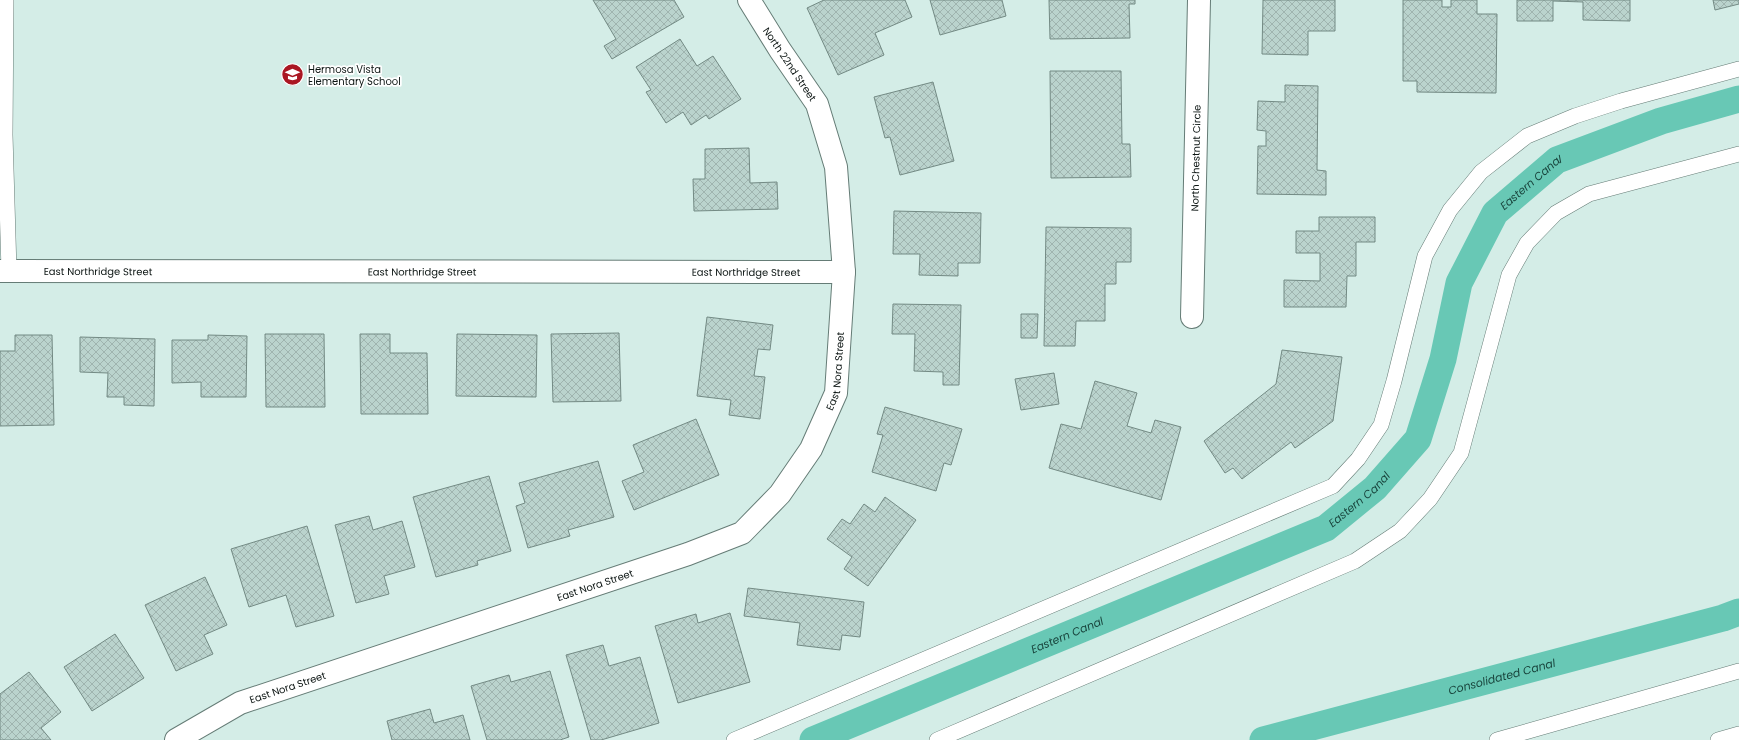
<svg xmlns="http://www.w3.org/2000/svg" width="1739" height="740" viewBox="0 0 1739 740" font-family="Poppins,sans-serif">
<defs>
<pattern id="building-cross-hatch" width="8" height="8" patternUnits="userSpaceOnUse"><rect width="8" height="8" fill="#bad3cd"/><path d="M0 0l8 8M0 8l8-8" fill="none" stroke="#9fb4af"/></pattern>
</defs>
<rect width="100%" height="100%" fill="#d4ede7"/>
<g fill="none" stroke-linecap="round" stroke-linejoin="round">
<g stroke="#68c8b5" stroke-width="27">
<path id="s1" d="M 813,740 L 1326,528 L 1375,488 L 1418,439 L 1443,359 L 1459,283 L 1495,213 L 1557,160 L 1661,121 L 1739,99"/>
<path id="s2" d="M 1263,740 L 1723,618 L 1739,612"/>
</g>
</g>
<path fill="url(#building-cross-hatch)" stroke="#738a84" d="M 593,0 L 674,0 L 684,17 L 612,59 L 604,46 L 616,39 Z
M 824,0 L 905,0 L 912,17 L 875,33 L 884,55 L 838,75 L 807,8 Z
M 930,0 L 1002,0 L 1006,16 L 940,35 Z
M 1049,0 L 1135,0 L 1135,4 L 1129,4 L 1130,38 L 1050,39 Z
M 1263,0 L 1335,0 L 1335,31 L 1308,31 L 1308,55 L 1262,54 Z
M 1403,0 L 1442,0 L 1442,7 L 1451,7 L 1451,0 L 1477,0 L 1477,14 L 1497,14 L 1496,93 L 1417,92 L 1417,81 L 1403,81 Z
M 1517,0 L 1630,0 L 1630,21 L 1583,20 L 1583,2 L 1553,1 L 1553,21 L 1517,21 Z
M 1713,0 L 1739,0 L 1739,4 L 1715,10 Z
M 680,39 L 697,66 L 713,56 L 741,99 L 709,119 L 706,115 L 691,125 L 683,112 L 666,123 L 646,92 L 651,90 L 636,67 Z
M 1050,71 L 1121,71 L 1122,144 L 1130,144 L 1131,177 L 1051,178 Z
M 933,82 L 954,161 L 900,175 L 890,137 L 885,138 L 874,97 Z
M 1285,85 L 1318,86 L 1317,170 L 1326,171 L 1326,195 L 1257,194 L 1258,146 L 1266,146 L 1266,131 L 1257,130 L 1258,101 L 1285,102 Z
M 749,148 L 750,183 L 777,182 L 778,209 L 694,211 L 693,179 L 705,179 L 705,149 Z
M 894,211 L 981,213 L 980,263 L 958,263 L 958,276 L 919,275 L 920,254 L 893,254 Z
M 1319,217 L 1375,217 L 1375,242 L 1356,242 L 1356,276 L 1347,276 L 1346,307 L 1284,307 L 1284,280 L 1320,281 L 1320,253 L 1296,253 L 1296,231 L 1319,231 Z
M 1046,227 L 1131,228 L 1131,262 L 1116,262 L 1116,284 L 1105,284 L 1105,321 L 1076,321 L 1075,346 L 1044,346 Z
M 893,304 L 961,305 L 959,385 L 943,385 L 943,372 L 914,371 L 915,334 L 892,334 Z
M 1021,314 L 1038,314 L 1037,338 L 1021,338 Z
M 707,317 L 773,325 L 770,350 L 758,349 L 754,376 L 765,377 L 760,419 L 729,415 L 731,400 L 697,396 Z
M 619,333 L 621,401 L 553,402 L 551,334 Z
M 265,334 L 324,334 L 325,407 L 266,407 Z
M 360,334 L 390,334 L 390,353 L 427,353 L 428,414 L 361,414 Z
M 457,334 L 537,335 L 536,397 L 456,396 Z
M 15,335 L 52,335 L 54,425 L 0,426 L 0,351 L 15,351 Z
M 208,335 L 247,336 L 246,397 L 201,397 L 201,382 L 172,383 L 172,340 L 208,340 Z
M 80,337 L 155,339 L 154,406 L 124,405 L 124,397 L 107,397 L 108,373 L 80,372 Z
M 1282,350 L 1342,357 L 1333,421 L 1295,448 L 1291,442 L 1242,479 L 1233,468 L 1225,473 L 1204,441 L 1276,384 Z
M 1054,373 L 1059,404 L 1021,410 L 1015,379 Z
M 1095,381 L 1137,393 L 1127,426 L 1151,433 L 1155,420 L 1181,427 L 1161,500 L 1049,468 L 1061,424 L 1081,429 Z
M 885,407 L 962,429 L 951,465 L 944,463 L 936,491 L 872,472 L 883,435 L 877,434 Z
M 696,419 L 719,475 L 634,510 L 622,481 L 644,472 L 633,445 Z
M 598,461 L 614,517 L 568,530 L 570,536 L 528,548 L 516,506 L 525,503 L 519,483 Z
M 489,476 L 511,551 L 477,561 L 478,565 L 436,577 L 413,497 Z
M 885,497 L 916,520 L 868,586 L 844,569 L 852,557 L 827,539 L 842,519 L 850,524 L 864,504 L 875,512 Z
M 369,516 L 373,530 L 402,521 L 415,567 L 384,576 L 389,594 L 356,603 L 335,525 Z
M 307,526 L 334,616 L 296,627 L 286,595 L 249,607 L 231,549 Z
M 205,577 L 227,625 L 204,635 L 213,654 L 176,671 L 145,605 Z
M 748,588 L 864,602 L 860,637 L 842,635 L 840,650 L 797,645 L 800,623 L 744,616 Z
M 730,613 L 750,682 L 678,703 L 655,626 L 696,614 L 698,623 Z
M 115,634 L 144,678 L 92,711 L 64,667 Z
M 603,645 L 609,666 L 640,657 L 659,723 L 601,740 L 591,740 L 566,655 Z
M 550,671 L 569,737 L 560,740 L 487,740 L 471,686 L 509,675 L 511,682 Z
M 29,672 L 61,712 L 41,728 L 51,740 L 0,740 L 0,694 Z
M 430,709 L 434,723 L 463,715 L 470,740 L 392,740 L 387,721 Z"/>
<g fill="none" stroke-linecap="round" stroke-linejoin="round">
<defs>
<path id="service" d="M 6,0 L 5,135 L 9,271
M 734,740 L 1333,486 L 1358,459 L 1381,425 L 1394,381 L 1425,256 L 1450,210 L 1481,172 L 1527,136 L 1575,116 L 1621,101 L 1739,69
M 937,740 L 1355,561 L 1400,531 L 1430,499 L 1461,453 L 1509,275 L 1527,243 L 1556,213 L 1589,194 L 1739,154
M 1497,740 L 1739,671
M 1718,740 L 1739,734"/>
<g id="minor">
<path id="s3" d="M 0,271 L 844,272"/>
<path id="s4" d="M 1192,317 L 1199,0"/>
<path id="s5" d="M 176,740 L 240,703 L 688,554 L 742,533 L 780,494 L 811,449 L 836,393 L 844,272 L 836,167 L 817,104 L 780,50 L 749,0"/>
</g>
</defs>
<use href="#service" stroke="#657c76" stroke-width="16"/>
<use href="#minor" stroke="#657c76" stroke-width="24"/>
<use href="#service" stroke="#fff" stroke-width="15"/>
<use href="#minor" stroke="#fff" stroke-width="22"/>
</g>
<defs>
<symbol id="school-disc" viewBox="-11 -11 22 22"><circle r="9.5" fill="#aa1622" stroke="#fff"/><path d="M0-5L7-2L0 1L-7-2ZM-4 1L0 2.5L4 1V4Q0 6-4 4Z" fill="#fff"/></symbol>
</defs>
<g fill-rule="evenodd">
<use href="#school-disc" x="280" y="62" width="25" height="25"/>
</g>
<g text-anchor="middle" stroke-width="3.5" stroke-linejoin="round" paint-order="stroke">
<g font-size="10" fill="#0c1513" stroke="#fff">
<text transform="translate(790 64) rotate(56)" y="4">North 22nd Street</text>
<text dy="4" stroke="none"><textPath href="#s4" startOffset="159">North Chestnut Circle</textPath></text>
<text dy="4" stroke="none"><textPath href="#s3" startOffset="98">East Northridge Street</textPath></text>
<text dy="4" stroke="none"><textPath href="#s3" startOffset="422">East Northridge Street</textPath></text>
<text dy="4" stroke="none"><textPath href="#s3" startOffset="746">East Northridge Street</textPath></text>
<text dy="4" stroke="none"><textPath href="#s5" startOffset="796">East Nora Street</textPath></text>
<text dy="4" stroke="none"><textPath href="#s5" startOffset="448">East Nora Street</textPath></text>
<text dy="4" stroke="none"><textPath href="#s5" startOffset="124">East Nora Street</textPath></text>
</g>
<g font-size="10" fill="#0c1513" stroke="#fff" text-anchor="start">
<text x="308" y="73">Hermosa Vista<tspan x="308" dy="12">Elementary School</tspan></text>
</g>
<g font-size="11" font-style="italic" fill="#19453d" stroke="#fff">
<text dy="4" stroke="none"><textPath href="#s1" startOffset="971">Eastern Canal</textPath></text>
<text dy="4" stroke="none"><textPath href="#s1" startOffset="599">Eastern Canal</textPath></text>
<text dy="4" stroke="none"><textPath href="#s1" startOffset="275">Eastern Canal</textPath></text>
<text dy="4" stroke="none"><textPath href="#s2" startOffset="247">Consolidated Canal</textPath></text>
</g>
</g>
</svg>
